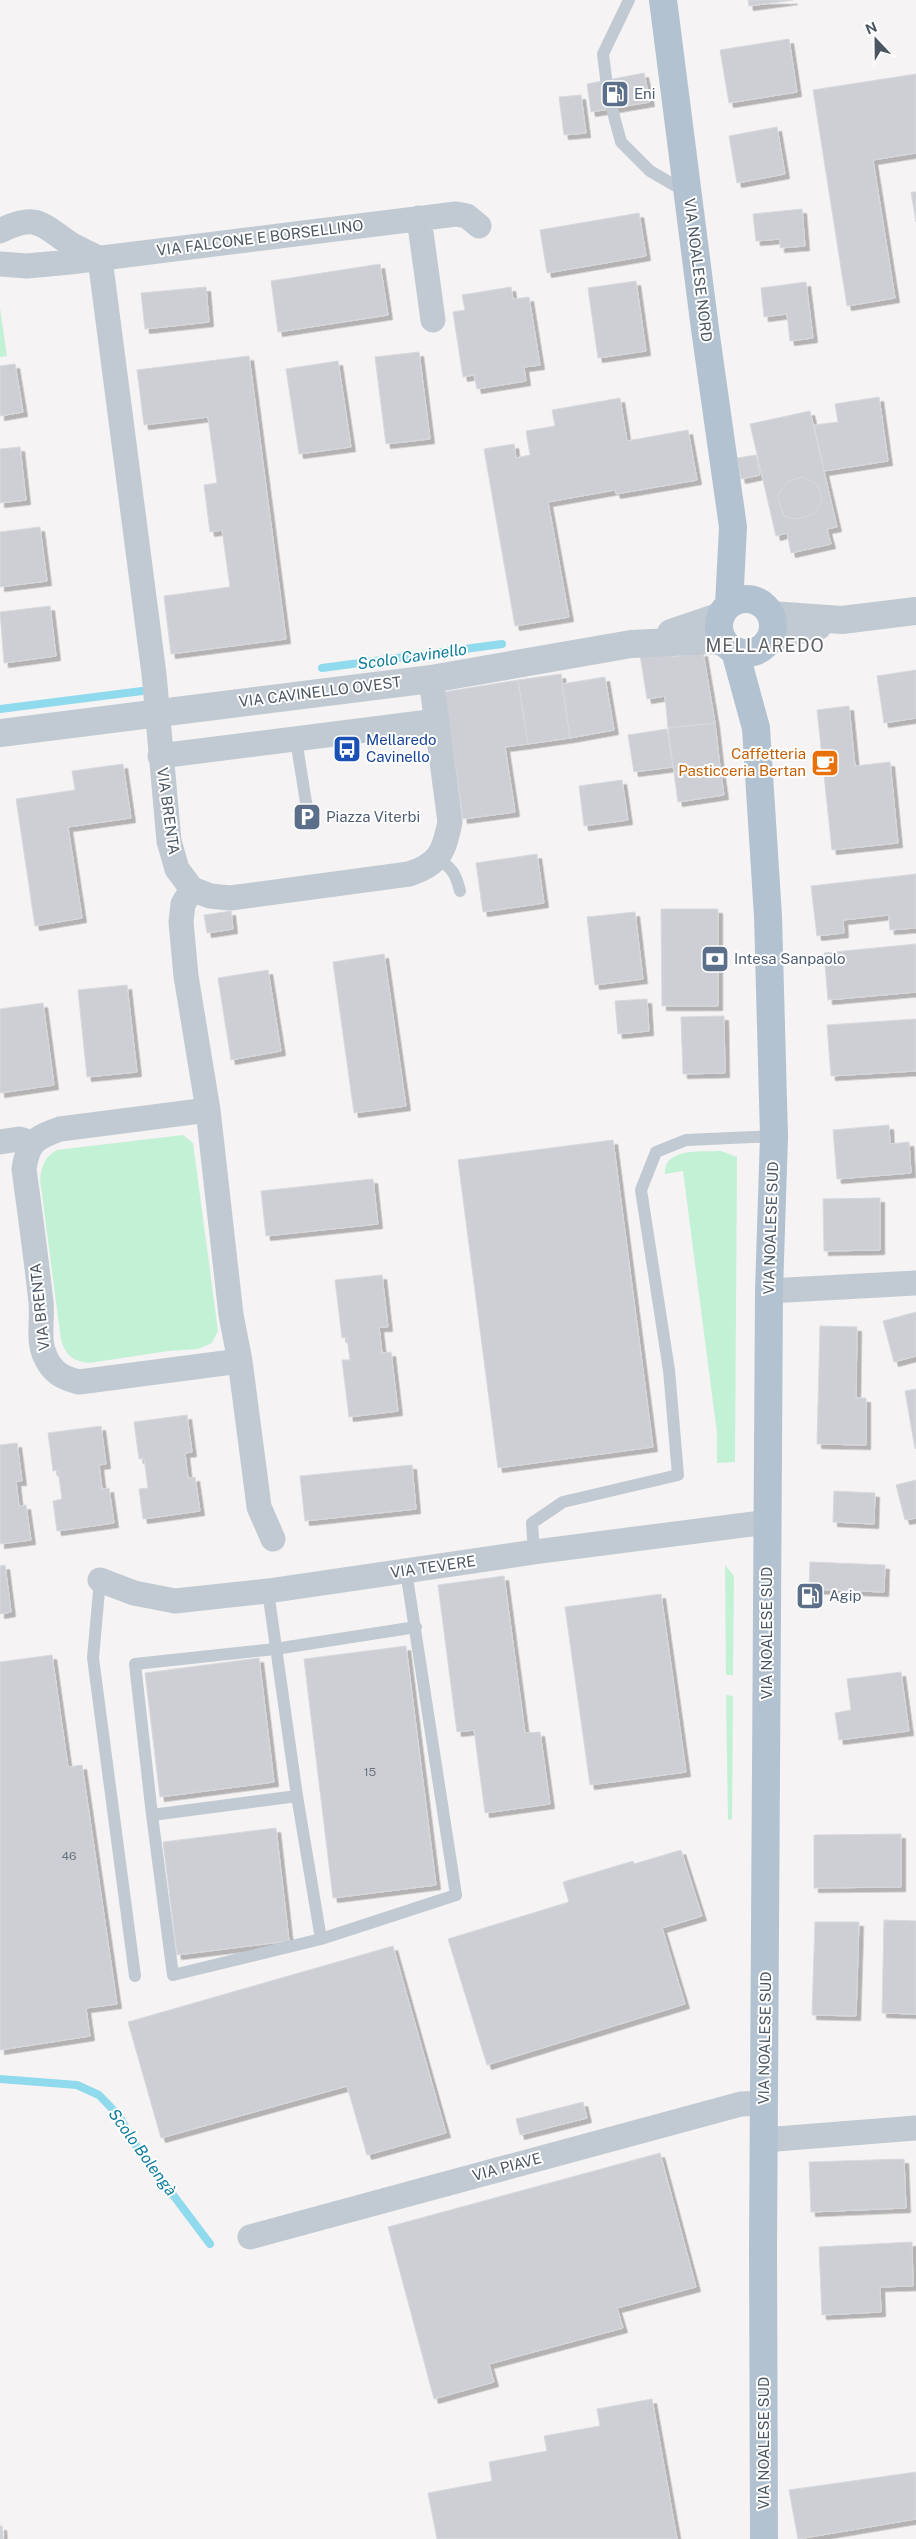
<svg xmlns="http://www.w3.org/2000/svg" width="916" height="2539" viewBox="0 0 916 2539" font-family="'Public Sans',sans-serif">
<defs>
<filter id="shadow"><feDropShadow dx="4.5" dy="4.5" stdDeviation="0" flood-color="#0004"/></filter>
</defs>
<rect width="100%" height="100%" fill="#f5f3f3"/>
<path fill="#c3f1d5" d="M 0,308 L 7,356 L 0,357 Z
M 183,1135 L 193,1143 L 218,1331 L 212,1343 L 198,1349 L 168,1351 L 89,1363 C 73,1361 66,1356 61,1340 L 40,1179 C 42,1166 44,1157 57,1150 Z
M 721,1151 L 737,1157 L 735,1462 L 717,1463 L 717,1433 L 683,1171 L 665,1174 C 663,1147 704,1152 721,1151 Z
M 725,1565 L 734,1576 L 733,1675 L 726,1675 Z
M 726,1695 L 733,1696 L 732,1819 L 728,1820 Z"/>
<g fill="none" stroke-linecap="round" stroke-linejoin="round">
<path stroke="#90daee" stroke-width="8" d="M 322,668 L 502,644
M 0,709 L 142,691
M 0,2079 L 77,2085 L 99,2095 L 119,2116 L 137,2147 L 210,2244"/>
</g>
<path fill="#cdcfd5" stroke="#d7d9de" filter="url(#shadow)" d="M 748,0 L 793,0 L 749,6 Z
M 789,39 L 797,92 L 729,103 L 720,50 Z
M 644,73 L 650,102 L 591,112 L 587,84 Z
M 916,74 L 916,153 L 873,160 L 895,298 L 847,306 L 813,90 Z
M 581,95 L 586,133 L 564,135 L 559,97 Z
M 777,127 L 785,174 L 737,183 L 729,136 Z
M 911,192 L 916,192 L 916,222 Z
M 802,209 L 805,246 L 780,248 L 780,239 L 756,241 L 753,214 Z
M 639,213 L 646,256 L 547,273 L 540,230 Z
M 380,264 L 388,315 L 278,332 L 271,281 Z
M 636,281 L 646,351 L 598,358 L 588,288 Z
M 806,282 L 813,338 L 790,341 L 787,314 L 764,317 L 761,288 Z
M 206,287 L 209,322 L 145,329 L 141,293 Z
M 511,287 L 513,299 L 529,297 L 540,365 L 524,367 L 526,381 L 477,389 L 474,375 L 463,377 L 453,312 L 465,310 L 462,295 Z
M 419,352 L 430,439 L 386,444 L 375,357 Z
M 249,356 L 286,639 L 171,654 L 164,596 L 230,587 L 222,530 L 210,532 L 204,485 L 217,483 L 208,417 L 144,425 L 137,370 Z
M 338,361 L 351,447 L 299,454 L 286,369 Z
M 15,364 L 23,412 L 0,416 L 0,366 Z
M 879,397 L 888,461 L 824,471 L 814,425 L 838,422 L 835,404 Z
M 620,398 L 627,441 L 688,430 L 697,480 L 616,494 L 615,490 L 548,502 L 569,617 L 515,626 L 484,449 L 514,444 L 516,458 L 530,455 L 526,431 L 555,426 L 552,410 Z
M 810,411 L 837,527 L 827,529 L 831,544 L 791,553 L 787,533 L 776,536 L 750,424 Z
M 20,447 L 26,500 L 0,503 L 0,449 Z
M 756,455 L 760,475 L 741,479 L 737,458 Z
M 803,477 L 818,485 L 822,502 L 814,514 L 796,519 L 784,516 L 777,496 L 788,481 Z
M 40,527 L 47,581 L 0,587 L 0,532 Z
M 50,606 L 56,656 L 4,663 L 0,612 Z
M 671,651 L 672,657 L 703,652 L 715,723 L 668,728 L 665,696 L 647,699 L 640,655 Z
M 916,670 L 916,718 L 884,723 L 877,676 Z
M 561,674 L 570,738 L 528,744 L 518,680 Z
M 605,677 L 614,730 L 570,738 L 562,684 Z
M 518,680 L 528,744 L 505,747 L 515,812 L 463,819 L 444,692 Z
M 849,706 L 855,766 L 890,762 L 898,843 L 832,850 L 817,710 Z
M 715,723 L 720,767 L 674,773 L 668,728 Z
M 667,729 L 673,767 L 634,772 L 628,735 Z
M 123,764 L 131,818 L 68,827 L 82,918 L 35,926 L 16,799 L 75,790 L 72,771 Z
M 720,767 L 724,795 L 678,802 L 674,773 Z
M 622,780 L 628,820 L 584,826 L 579,786 Z
M 537,854 L 544,903 L 483,912 L 476,863 Z
M 916,874 L 916,928 L 890,930 L 889,915 L 843,920 L 844,933 L 817,936 L 811,886 Z
M 661,909 L 718,909 L 718,1006 L 662,1006 Z
M 231,911 L 233,929 L 207,933 L 204,915 Z
M 635,912 L 643,979 L 595,985 L 587,917 Z
M 916,944 L 916,992 L 828,1000 L 824,953 Z
M 384,954 L 406,1106 L 354,1113 L 333,962 Z
M 268,970 L 281,1051 L 231,1060 L 218,978 Z
M 127,985 L 137,1072 L 87,1077 L 78,990 Z
M 647,999 L 649,1031 L 618,1034 L 615,1001 Z
M 43,1003 L 54,1085 L 0,1093 L 0,1009 Z
M 724,1016 L 725,1073 L 683,1074 L 681,1017 Z
M 916,1019 L 916,1071 L 831,1076 L 827,1025 Z
M 889,1125 L 890,1144 L 909,1142 L 911,1173 L 837,1179 L 833,1130 Z
M 613,1140 L 653,1447 L 498,1468 L 458,1160 Z
M 373,1179 L 378,1224 L 266,1236 L 261,1191 Z
M 880,1198 L 880,1250 L 824,1251 L 823,1199 Z
M 382,1275 L 388,1327 L 379,1327 L 382,1353 L 391,1352 L 398,1411 L 349,1417 L 342,1360 L 350,1360 L 347,1337 L 342,1338 L 335,1280 Z
M 916,1312 L 916,1356 L 894,1362 L 883,1321 Z
M 820,1326 L 857,1327 L 856,1398 L 866,1398 L 866,1445 L 817,1444 Z
M 916,1389 L 916,1448 L 915,1449 L 905,1391 Z
M 187,1415 L 192,1452 L 185,1453 L 188,1478 L 195,1477 L 200,1511 L 143,1519 L 139,1489 L 148,1488 L 144,1458 L 139,1459 L 134,1422 Z
M 101,1426 L 106,1464 L 99,1465 L 102,1489 L 109,1488 L 114,1523 L 57,1531 L 53,1501 L 62,1499 L 58,1470 L 53,1471 L 48,1433 Z
M 17,1443 L 22,1481 L 16,1481 L 19,1506 L 26,1505 L 31,1540 L 0,1544 L 0,1445 Z
M 412,1465 L 416,1509 L 305,1521 L 300,1476 Z
M 916,1480 L 916,1518 L 905,1520 L 896,1485 Z
M 834,1491 L 875,1493 L 874,1524 L 833,1522 Z
M 810,1562 L 885,1565 L 884,1592 L 809,1589 Z
M 5,1565 L 11,1612 L 0,1614 L 0,1566 Z
M 504,1576 L 525,1733 L 540,1732 L 550,1804 L 485,1813 L 474,1730 L 457,1732 L 438,1585 Z
M 661,1594 L 686,1772 L 590,1785 L 565,1607 Z
M 406,1646 L 436,1885 L 333,1898 L 304,1659 Z
M 52,1655 L 68,1767 L 82,1765 L 117,2004 L 86,2008 L 90,2036 L 0,2050 L 0,1662 Z
M 259,1658 L 274,1782 L 160,1797 L 145,1673 Z
M 901,1672 L 909,1731 L 839,1740 L 835,1713 L 851,1710 L 847,1679 Z
M 276,1828 L 289,1941 L 177,1955 L 163,1842 Z
M 901,1834 L 901,1887 L 814,1888 L 814,1835 Z
M 681,1850 L 702,1916 L 662,1928 L 685,2004 L 487,2065 L 448,1939 L 569,1902 L 563,1882 L 633,1861 L 634,1864 Z
M 884,1920 L 916,1921 L 916,2014 L 882,2013 Z
M 815,1922 L 859,1922 L 856,2016 L 812,2015 Z
M 393,1946 L 446,2133 L 367,2155 L 347,2086 L 161,2138 L 128,2022 Z
M 583,2102 L 587,2118 L 520,2135 L 516,2119 Z
M 660,2153 L 696,2287 L 617,2308 L 623,2328 L 489,2364 L 494,2382 L 434,2399 L 388,2227 Z
M 904,2159 L 906,2208 L 811,2212 L 809,2162 Z
M 912,2242 L 913,2286 L 880,2287 L 881,2312 L 822,2315 L 819,2247 Z
M 652,2399 L 677,2539 L 437,2539 L 428,2493 L 492,2481 L 489,2462 L 547,2451 L 544,2436 L 600,2426 L 597,2409 Z
M 916,2472 L 916,2519 L 798,2539 L 789,2490 Z
M 0,2526 L 2,2526 L 3,2539 L 0,2539 Z"/>
<g fill="none" stroke-linecap="round" stroke-linejoin="round">
<path stroke="#c1cad2" stroke-width="12" d="M 629,0 L 603,54 L 608,94 L 621,142 L 650,171 L 688,193
M 296,740 L 309,821
M 438,859 C 452,868 456,874 460,891
M 534,1552 L 532,1523 L 563,1502 L 678,1475 L 669,1370 L 641,1190 L 656,1152 L 686,1140 L 774,1136
M 406,1571 L 456,1895 L 321,1939 L 173,1975 L 152,1815 L 135,1664 L 275,1649 L 416,1627
M 100,1580 L 93,1658 L 135,1976
M 268,1591 L 297,1796 L 321,1939
M 152,1815 L 297,1796"/>
<path stroke="#c1cad2" stroke-width="25" d="M 419,218 L 433,320
M 0,231 C 37,212 42,225 72,245 C 81,250 91,254 100,259
M 100,259 L 154,674 L 169,841 L 177,869 L 192,889 L 183,904 L 181,922 L 186,976 L 208,1110 L 231,1315 L 240,1361 L 257,1491 L 259,1507 L 273,1539
M 0,264 L 27,266 L 70,262 L 456,214 L 467,216 L 479,226
M 160,756 L 437,721
M 192,889 L 210,896 L 230,898 L 409,874 C 440,864 444,851 450,822 L 431,679
M 208,1110 L 60,1129 C 35,1138 28,1142 24,1169 C 30,1213 36,1257 41,1302 C 43,1321 37,1341 46,1358 C 53,1373 63,1378 79,1382 L 240,1361
M 0,1142 L 19,1139 L 32,1143
M 769,1291 L 916,1283
M 100,1580 L 134,1593 L 175,1601 L 268,1591 L 534,1552 L 768,1522
M 764,2140 L 916,2128
M 250,2237 L 741,2104 L 765,2103"/>
<path stroke="#c1cad2" stroke-width="28" d="M 771,615 L 842,620 L 916,611
M 671,633 L 721,616
M 769,641 L 787,633 L 818,626
M 0,733 L 431,679 L 631,644 L 712,640 L 724,642"/>
<path stroke="#b3c2d1" stroke-width="28" d="M 663,0 L 705,329 L 733,527 L 729,605
M719 626a27 27 0 1 1 54 0a27 27 0 1 1-54 0Z
M 735,651 L 756,728 L 768,916 L 774,1136 L 769,1291 L 763,2248 L 764,2539"/>
</g>
<defs>
<symbol id="fuel-square" viewBox="-11 -11 22 22"><rect x="-9" y="-9" width="18" height="18" rx="4" fill="#5c6f8a" stroke="#fff"/><path d="M-5.5-6h7V0h2V4h1.3V-2.5L3-4.5l.8-.8L6-3V5H2.5V1h-1V6h-7ZM-4.2-4.7v3.2H.2V-4.7Z" fill="#fff"/></symbol>
<symbol id="bus-square" viewBox="-11 -11 22 22"><rect x="-9" y="-9" width="18" height="18" rx="4" fill="#1a4fb4" stroke="#fff"/><path d="M-5-6H5V4H4V6H2V4H-2V6H-4V4H-5ZM-3.5-4V0h7V-4ZM-3.5 1.2v1.5H-2V1.2ZM2 1.2v1.5H3.5V1.2Z" fill="#fff"/></symbol>
<symbol id="cafe-square" viewBox="-11 -11 22 22"><rect x="-9" y="-9" width="18" height="18" rx="4" fill="#e8710a" stroke="#fff"/><path d="M-5.5-4.5H6V0H3Q3 3.5 0 3.5H-2.5Q-5.5 3.5-5.5 0ZM3-3.2v2h1.7v-2ZM-6 4.5H4V6H-6Z" fill="#fff"/></symbol>
<symbol id="parking-square" viewBox="-11 -11 22 22"><rect x="-9" y="-9" width="18" height="18" rx="4" fill="#5c6f8a" stroke="#fff"/><path d="M-3.5-5.5H1a3.5 3.5 0 0 1 0 7H-1V5.5H-3.5ZM-1-3.4V-.6H.8a1.4 1.4 0 0 0 0-2.8Z" fill="#fff"/></symbol>
<symbol id="bank-square" viewBox="-11 -11 22 22"><rect x="-9" y="-9" width="18" height="18" rx="4" fill="#5c6f8a" stroke="#fff"/><path d="M-6-4H6V4H-6ZM0-2.3a2.3 2.3 0 1 0 0 4.6a2.3 2.3 0 1 0 0-4.6Z" fill="#fff"/></symbol>
</defs>
<g fill-rule="evenodd">
<use href="#fuel-square" x="599" y="78" width="32" height="32"/>
<use href="#bus-square" x="331" y="733" width="32" height="32"/>
<use href="#cafe-square" x="809" y="747" width="32" height="32"/>
<use href="#parking-square" x="291" y="801" width="32" height="32"/>
<use href="#bank-square" x="699" y="943" width="32" height="32"/>
<use href="#fuel-square" x="794" y="1580" width="32" height="32"/>
</g>
<g text-anchor="middle" stroke-width="4" stroke-linejoin="round" paint-order="stroke">
<g font-size="12" fill="#6b747e">
<text x="370" y="1776">15</text>
<text x="69" y="1860">46</text>
</g>
<g font-size="15" fill="#4e5e75" stroke="#fff" text-anchor="start">
<text x="634" y="99">Eni</text>
<text x="326" y="822">Piazza Viterbi</text>
<text x="734" y="964">Intesa Sanpaolo</text>
<text x="829" y="1601">Agip</text>
</g>
<g font-size="15" fill="#4a5661" stroke="#fff">
<text transform="translate(260 238) rotate(-7)" y="5">VIA FALCONE E BORSELLINO</text>
<text transform="translate(698 270) rotate(83)" y="5">VIA NOALESE NORD</text>
<text transform="translate(320 692) rotate(-7)" y="5">VIA CAVINELLO OVEST</text>
<text transform="translate(168 811) rotate(82)" y="5">VIA BRENTA</text>
<text transform="translate(771 1228) rotate(-88)" y="5">VIA NOALESE SUD</text>
<text transform="translate(40 1307) rotate(-96)" y="5">VIA BRENTA</text>
<text transform="translate(433 1567) rotate(-8)" y="5">VIA TEVERE</text>
<text transform="translate(767 1633) rotate(-90)" y="5">VIA NOALESE SUD</text>
<text transform="translate(765 2038) rotate(-89)" y="5">VIA NOALESE SUD</text>
<text transform="translate(507 2167) rotate(-15)" y="5">VIA PIAVE</text>
<text transform="translate(764 2443) rotate(-90)" y="5">VIA NOALESE SUD</text>
</g>
<g font-size="15" fill="#164399" stroke="#fff" text-anchor="start">
<text x="366" y="745">Mellaredo<tspan x="366" dy="17">Cavinello</tspan></text>
</g>
<g font-size="15" fill="#c56008" stroke="#fff" text-anchor="end">
<text x="806" y="759">Caffetteria<tspan x="806" dy="17">Pasticceria Bertan</tspan></text>
</g>
<g font-size="16" font-style="italic" fill="#0c7c9b" stroke="#fff">
<text transform="translate(412 656) rotate(-8)" y="6">Scolo Cavinello</text>
<text transform="translate(143 2152) rotate(54)" y="6">Scolo Bolengà</text>
</g>
<g font-size="18" letter-spacing="1" fill="#5f6368" stroke="#fff">
<text x="765" y="652">MELLAREDO</text>
</g>
</g>
<g transform="translate(876 40) rotate(338)" stroke="#ffffff" stroke-width="4" paint-order="stroke">
<path d="M0-4L9 19L0 12L-9 19Z" fill="#4a5661"/>
<text y="-8" font-size="14" font-weight="bold" text-anchor="middle" fill="#4a5661">N</text>
</g>
</svg>
